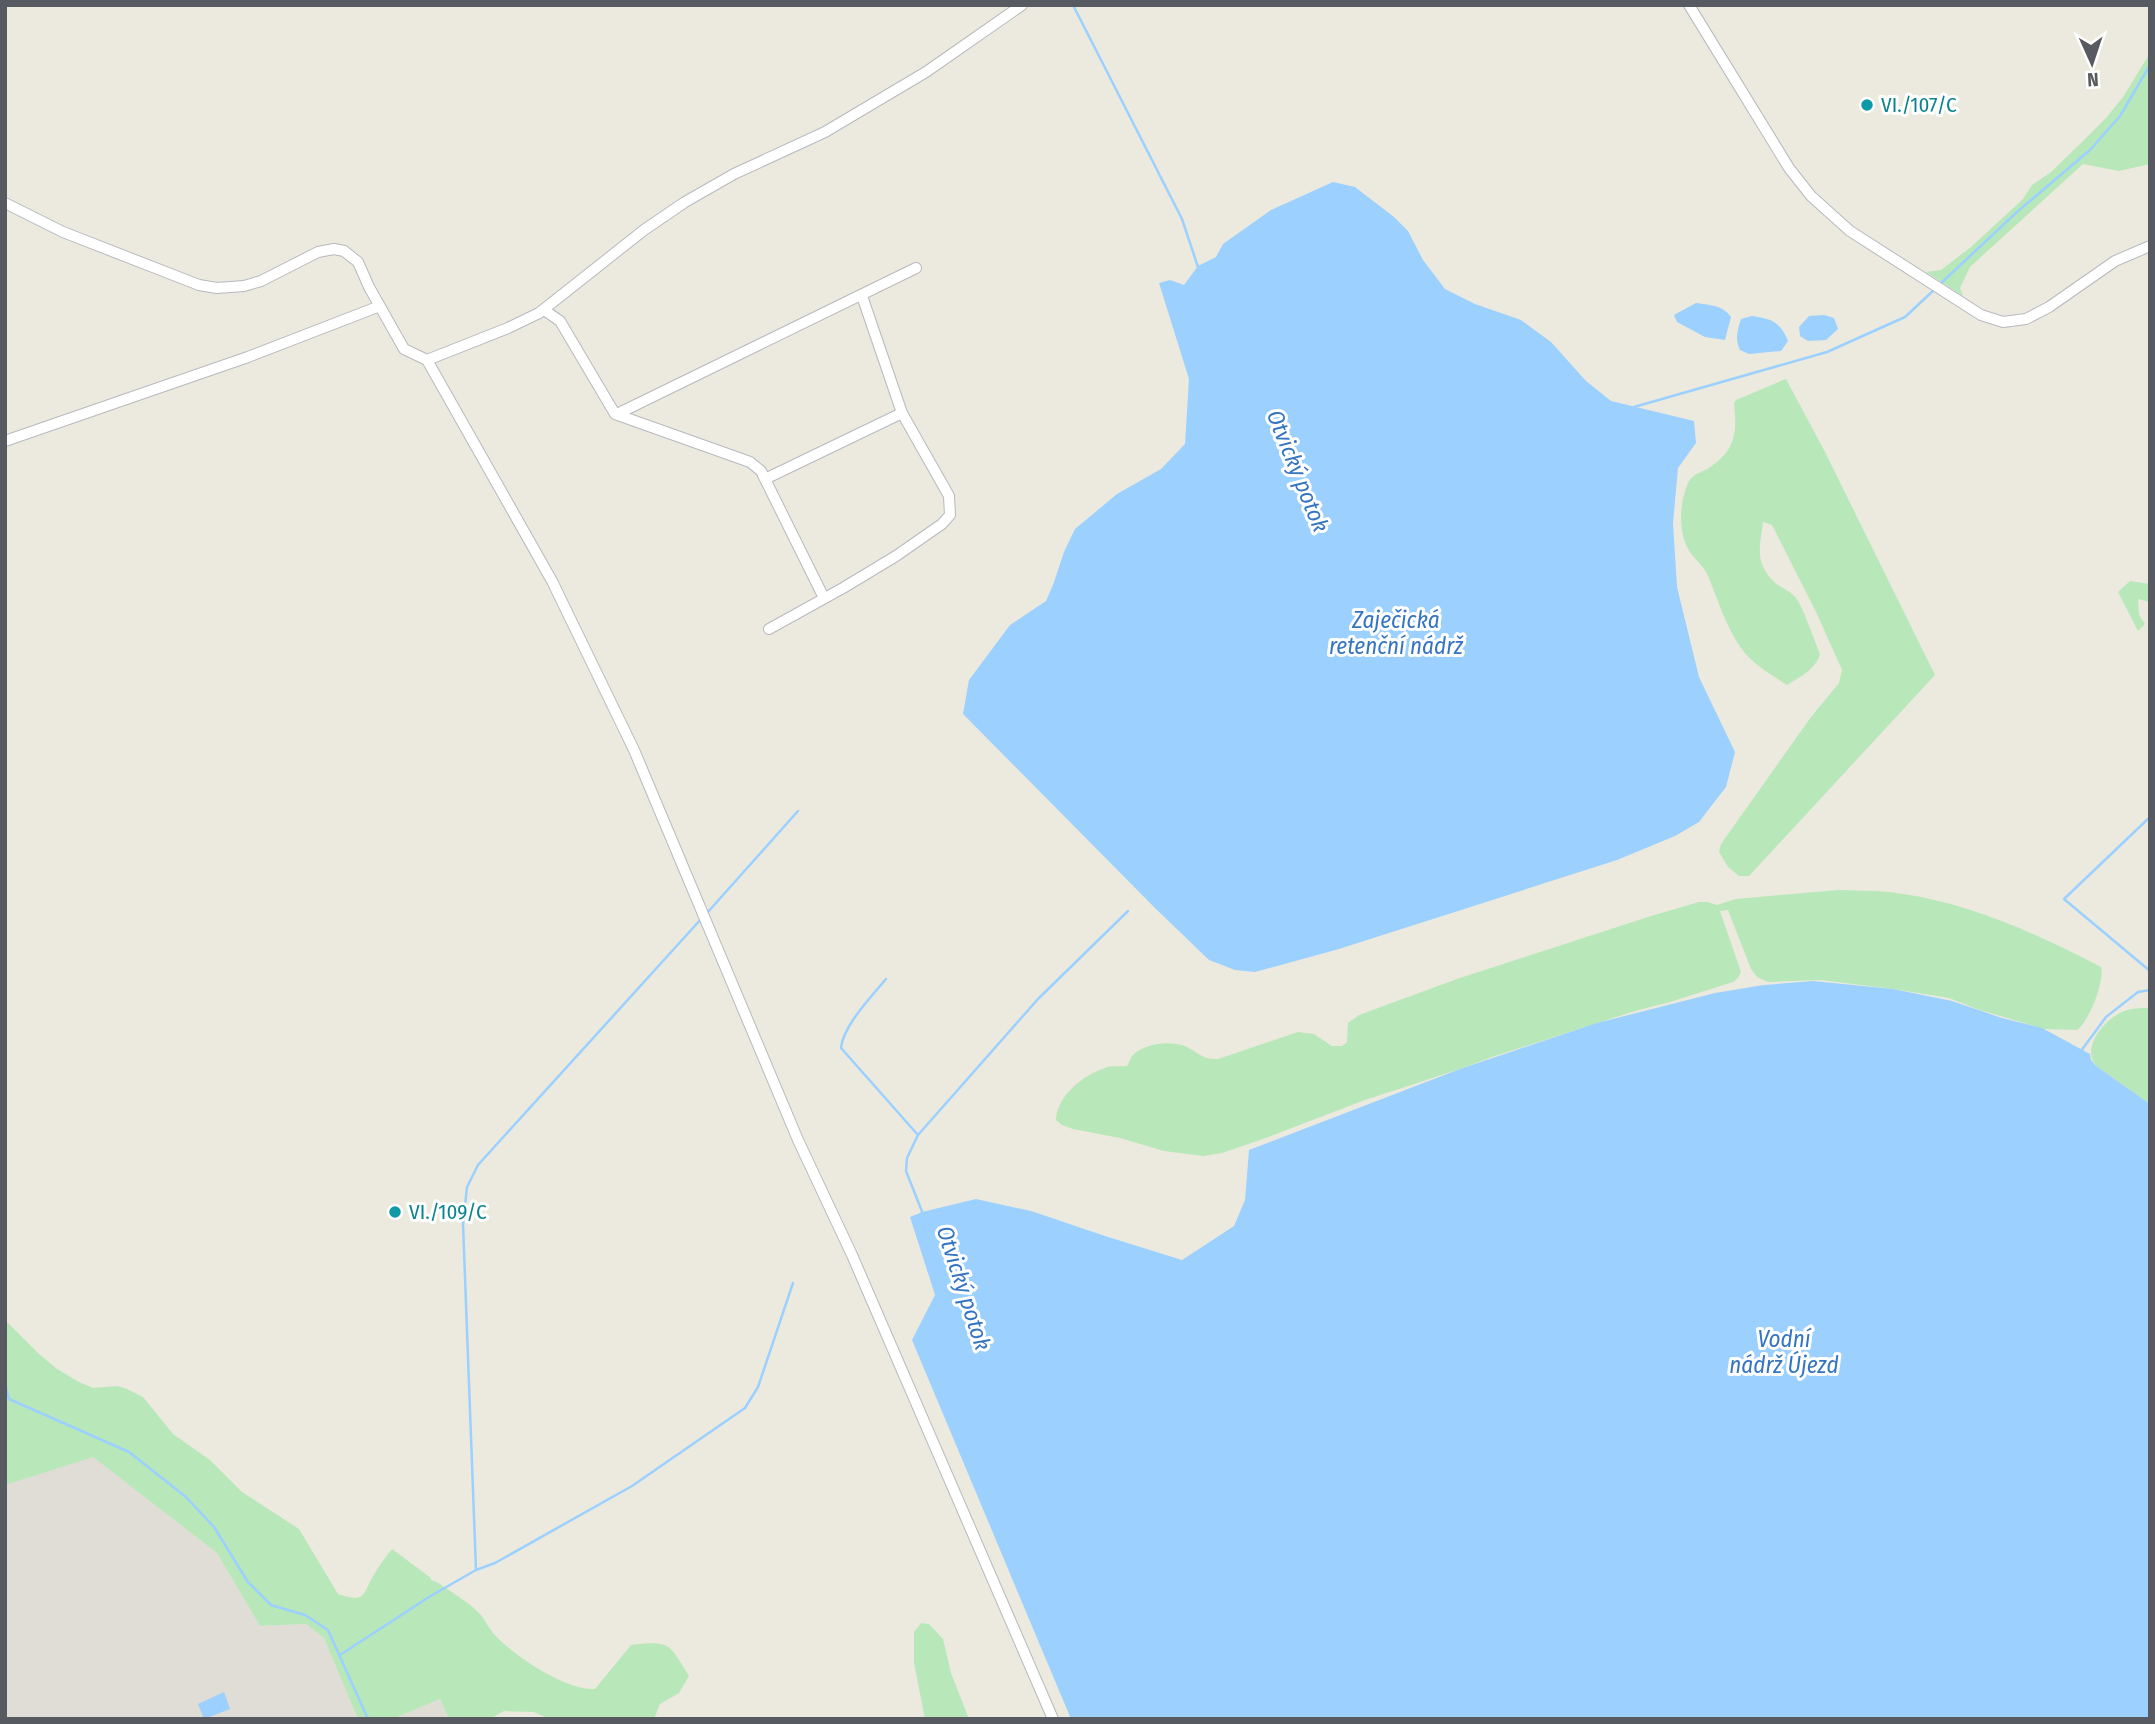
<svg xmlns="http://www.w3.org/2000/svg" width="2155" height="1724" viewBox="0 0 2155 1724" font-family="'Fira Sans Condensed',sans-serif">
<rect width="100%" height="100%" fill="#eceade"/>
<path fill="#dfddd6" d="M 92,1456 L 217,1553 L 260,1626 L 306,1624 L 324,1638 L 358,1719 L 5,1719 L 5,1485 Z
M 440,1699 L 449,1719 L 392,1719 Z"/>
<path fill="#b8e7ba" d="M 2150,53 L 2150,164 L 2119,171 L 2083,164 L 1970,267 L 1960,288 L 1963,296 L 1926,272 L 1941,270 L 1971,247 L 2023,199 L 2032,185 L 2051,172 L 2081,143 L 2106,118 L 2123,97 Z
M 1786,379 L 1824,450 L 1935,675 L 1749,876 L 1739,876 L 1728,867 L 1719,852 L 1721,844 L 1811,717 L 1839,683 L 1842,670 L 1817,614 L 1772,525 L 1763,522 C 1760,547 1754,561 1774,582 C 1781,588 1791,591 1796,598 C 1805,611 1813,638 1820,654 C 1816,669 1800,677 1787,685 C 1772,675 1752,664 1741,648 C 1726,627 1718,600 1708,576 C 1704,567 1698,562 1692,555 C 1677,535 1679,504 1688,483 C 1692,474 1702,472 1709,468 C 1736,450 1737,433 1734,403 L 1736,400 Z
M 2130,581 L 2150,584 L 2150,602 L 2138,599 L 2139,615 L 2145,624 L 2138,631 L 2118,592 Z
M 1838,890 C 1860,891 1882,890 1903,894 C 1973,904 2039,935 2101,967 C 2105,981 2089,1022 2077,1030 L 2044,1029 L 1977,1009 L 1949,998 L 1893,989 L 1821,980 L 1768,982 L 1757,977 L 1751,969 L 1728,910 L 1720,911 L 1741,972 L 1738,978 L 1733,982 L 1670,1002 L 1635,1011 L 1492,1057 L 1460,1069 L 1365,1100 L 1263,1139 L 1222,1153 L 1203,1156 L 1164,1151 L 1120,1138 L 1073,1129 L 1062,1125 L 1056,1120 C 1057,1096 1083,1075 1105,1068 C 1112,1065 1119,1067 1127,1066 C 1128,1065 1132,1056 1132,1056 C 1144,1043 1172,1040 1187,1047 C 1199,1053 1203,1060 1218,1059 L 1298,1032 L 1314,1034 L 1332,1046 L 1342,1046 L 1347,1042 L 1348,1023 L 1359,1015 L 1457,979 L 1651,916 L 1699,902 L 1708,902 L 1717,905 L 1736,899 Z
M 2150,1008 L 2150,1104 L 2096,1066 C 2081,1047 2104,1020 2122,1012 C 2130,1008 2141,1008 2150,1008 Z
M 5,1320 L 38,1353 L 57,1369 L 79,1382 L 93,1388 L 118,1386 L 127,1389 L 143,1397 L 173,1434 L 210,1460 L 242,1492 L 299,1529 L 338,1594 C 368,1604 362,1593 375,1573 C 380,1564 386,1557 392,1549 L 431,1578 L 431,1580 L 437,1582 C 451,1592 469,1602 481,1615 C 485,1620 488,1627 493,1633 C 512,1655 566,1691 595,1689 L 631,1645 C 671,1640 669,1644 689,1676 L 679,1693 L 660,1704 L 654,1719 L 549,1719 L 534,1712 L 504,1711 L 490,1719 L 449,1719 L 440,1699 L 392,1719 L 358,1719 L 324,1638 L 306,1624 L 260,1626 L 217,1553 L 93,1457 L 5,1485 Z
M 921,1623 L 929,1624 L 943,1639 L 951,1673 L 969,1719 L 925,1719 L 914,1663 L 914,1632 Z"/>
<path fill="#9bd0ff" d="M 1333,182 L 1355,187 L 1394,217 L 1408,231 L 1423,260 L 1445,289 L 1475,304 L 1521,320 L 1551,342 L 1586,381 L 1611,401 L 1694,421 L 1696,443 L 1678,468 L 1673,523 L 1677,587 L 1699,677 L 1735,752 L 1726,787 L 1699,822 L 1675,836 L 1617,860 L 1339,949 L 1255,972 L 1235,970 L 1209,960 L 1155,908 L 963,714 L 969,680 L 1010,625 L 1046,601 L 1053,585 L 1064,552 L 1075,529 L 1117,494 L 1161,469 L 1185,444 L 1189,379 L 1159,283 L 1170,280 L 1184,285 L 1198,266 L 1216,257 L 1223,244 L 1271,210 Z
M 1696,303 C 1709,305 1723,305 1731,317 L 1725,340 L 1705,337 L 1677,322 L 1674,315 Z
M 1824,315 L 1834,318 L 1838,329 L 1826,340 L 1808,341 L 1800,336 L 1799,327 L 1809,316 Z
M 1752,316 C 1771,319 1780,321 1788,341 L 1781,351 L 1749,354 L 1740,350 C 1735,339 1737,331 1741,319 Z
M 1813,981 L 1893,989 L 1952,1001 L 2002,1018 L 2042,1028 L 2090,1054 L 2091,1060 L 2096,1066 L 2150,1104 L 2150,1719 L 1071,1719 L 912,1340 L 935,1295 L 910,1217 L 922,1212 L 976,1199 L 1031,1211 L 1105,1236 L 1182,1260 L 1234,1226 L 1245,1200 L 1249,1150 L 1460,1069 L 1597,1023 L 1715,993 L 1764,985 Z
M 224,1692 L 230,1709 L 204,1719 L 198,1704 Z"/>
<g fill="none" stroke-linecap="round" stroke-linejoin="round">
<path stroke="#9bd0ff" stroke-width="2.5" d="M 1073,5 L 1182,219 L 1198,267
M 1938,286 L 2017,212 L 2090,150 L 2120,116 L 2150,65
M 1634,407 L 1827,352 L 1905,317 L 1934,290
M 2150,817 L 2064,899 L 2150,971
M 707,913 L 798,811
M 886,979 C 871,997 843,1026 841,1048 L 918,1135
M 2081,1051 L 2106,1017 L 2138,992 L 2150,990
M 923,1214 L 906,1171 L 907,1158 L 918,1135 L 1038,999 L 1128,911
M 5,1385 L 9,1399 L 129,1452 L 186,1497 L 214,1527 L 248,1582 L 271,1605 L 305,1615 L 328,1630 L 368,1719
M 476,1570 L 495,1563 L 632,1486 L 745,1408 L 758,1387 L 793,1283
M 340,1655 L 429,1597 L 476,1570 L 463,1224 L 467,1187 L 478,1165 L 702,918"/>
<defs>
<path id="minor" d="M 1689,5 L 1789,168 L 1811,196 L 1850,231 L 1981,315 L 2003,322 L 2026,319 L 2049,307 L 2115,261 L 2150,246
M 5,203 L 63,232 L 199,285 L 217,288 L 244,286 L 261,281 L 318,252 L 334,249 L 344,251 L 358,262 L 369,287 L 404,349 L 427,360 L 552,581 L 634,750 L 798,1140 L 852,1255 L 1053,1719
M 544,310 L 560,321 L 615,414 L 750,462 L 761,471 L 824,598
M 427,360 L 508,328 L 539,313 L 644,230 L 685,202 L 734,174 L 825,132 L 926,72 L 1022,5
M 617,414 L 916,268
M 5,441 L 248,357 L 380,306
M 765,479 L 902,413
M 769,629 L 843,588 L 896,556 L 942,524 L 950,515 L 949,496 L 902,413 L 862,296"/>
</defs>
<use href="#minor" stroke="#b7b9bf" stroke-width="12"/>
<use href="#minor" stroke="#fff" stroke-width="10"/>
</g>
<g fill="#0f9aa8" stroke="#fff" stroke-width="2.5">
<circle cx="1867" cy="105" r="7"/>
<circle cx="395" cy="1212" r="7"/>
</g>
<g text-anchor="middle" stroke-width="6" stroke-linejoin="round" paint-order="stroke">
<g font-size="21" fill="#0d838f" stroke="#fff" text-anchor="start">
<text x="1881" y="112">VI./107/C</text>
<text x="409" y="1219">VI./109/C</text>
</g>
<g font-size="23" font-style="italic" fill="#3474c1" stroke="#fff">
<text transform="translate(1298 471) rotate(68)" y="8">Otvický potok</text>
<text x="1396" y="628">Zaječická<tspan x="1396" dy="26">retenční nádrž</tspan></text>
<text transform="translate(964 1288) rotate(72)" y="8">Otvický potok</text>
<text x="1784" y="1347">Vodní<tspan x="1784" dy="26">nádrž Újezd</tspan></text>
</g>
</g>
<rect width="2155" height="1724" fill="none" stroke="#575b61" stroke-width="14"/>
<g transform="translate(2092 63) rotate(177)" stroke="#ffffff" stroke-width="5" paint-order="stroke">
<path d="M0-5L12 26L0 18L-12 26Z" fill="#575b61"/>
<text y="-10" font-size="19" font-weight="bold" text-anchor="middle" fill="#575b61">N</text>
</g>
</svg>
